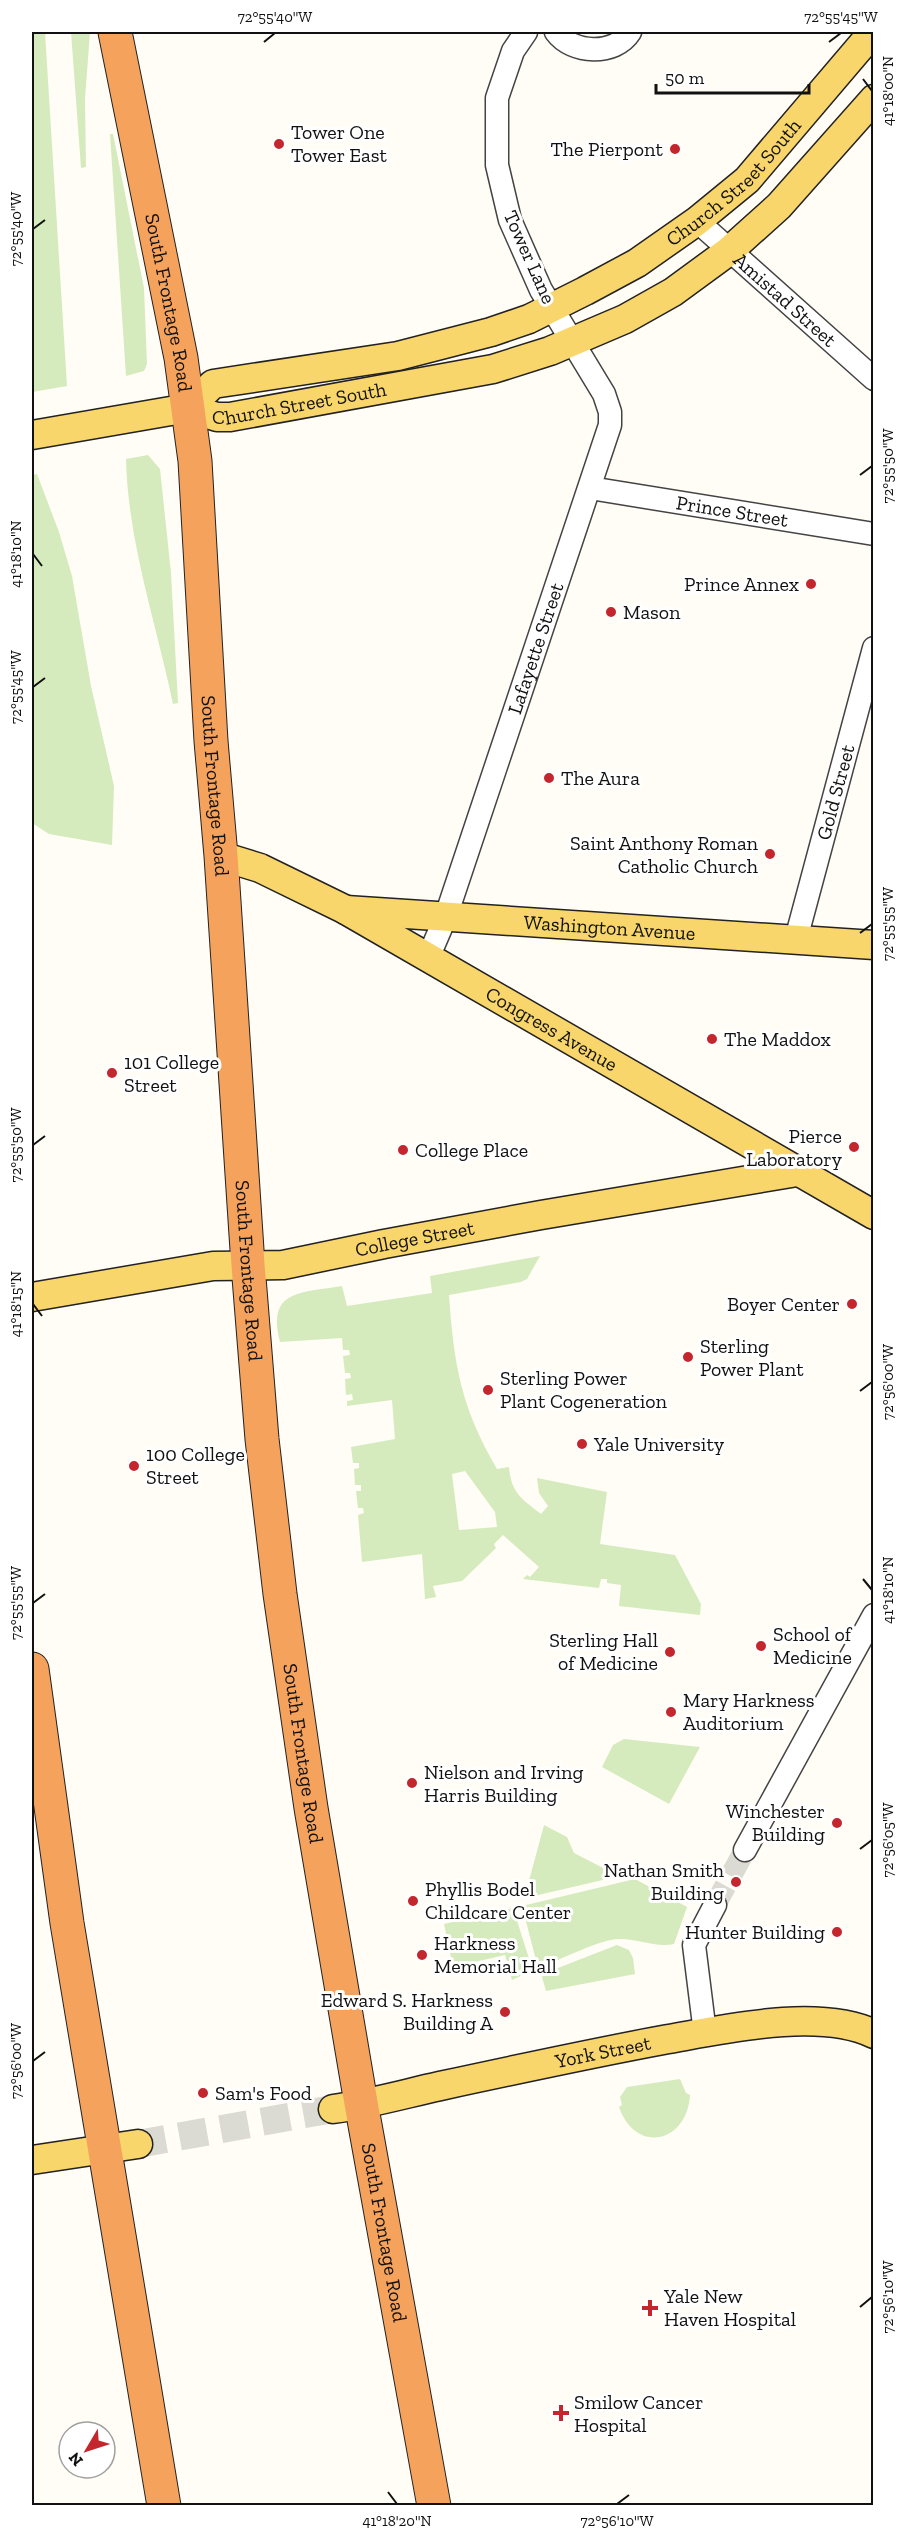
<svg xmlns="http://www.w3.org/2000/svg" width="905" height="2537" viewBox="0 0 905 2537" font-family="'Zilla Slab',serif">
<rect width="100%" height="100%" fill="#fffdf5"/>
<path fill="#d5ebbd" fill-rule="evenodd" d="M 32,32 L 45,32 L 67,386 L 32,392 Z
M 71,32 L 90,32 L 85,99 L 86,167 L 81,168 Z
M 110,134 L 113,134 L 144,288 L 147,364 L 144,371 L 126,376 Z
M 148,455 L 160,469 L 171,573 L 178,703 L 173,704 C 156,622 128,543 126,459 Z
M 37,474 L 59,532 L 72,576 L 91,686 L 114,786 L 112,845 L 49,834 L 32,823 L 32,475 Z
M 540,1256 L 527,1279 L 521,1282 L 449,1295 C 454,1366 461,1407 497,1469 L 509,1467 C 511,1493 522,1499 541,1514 L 548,1506 L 539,1493 L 537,1478 L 607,1492 L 600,1544 L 675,1555 L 701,1604 L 700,1615 L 619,1606 L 621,1585 L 607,1583 L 607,1579 L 601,1579 L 599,1588 L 523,1579 L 527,1575 L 530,1577 L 539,1567 L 503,1535 L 494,1544 L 496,1548 L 462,1581 L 433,1586 L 436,1597 L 425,1599 L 422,1554 L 362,1562 L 358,1515 L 364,1513 L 363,1508 L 358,1508 L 356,1491 L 361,1491 L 361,1485 L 355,1485 L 354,1469 L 359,1468 L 359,1463 L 353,1463 L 351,1447 L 395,1439 L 392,1400 L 347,1406 L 347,1401 L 353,1400 L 352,1394 L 346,1395 L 345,1379 L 351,1378 L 350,1373 L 345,1373 L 343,1356 L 350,1355 L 349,1350 L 343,1350 L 342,1338 L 280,1342 C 266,1289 302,1293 342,1286 L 347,1306 L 432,1293 L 430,1276 ZM 465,1471 L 495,1512 L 497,1527 L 459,1530 L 452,1474 Z
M 624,1739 L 700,1747 L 669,1804 L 602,1767 L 613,1745 Z
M 544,1825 L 567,1837 L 574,1853 L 609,1871 L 607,1879 L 521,1899 L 530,1877 Z
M 635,1879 L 687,1907 L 674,1944 C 655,1948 637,1938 618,1939 C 601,1939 560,1960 543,1966 L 537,1964 L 522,1906 Z
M 513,1908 L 532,1968 L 531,1971 L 512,1980 L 505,1955 L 453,1967 L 444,1924 Z
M 617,1945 L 629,1950 L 633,1958 L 635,1974 L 546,1991 L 542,1977 L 545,1973 Z
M 680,2079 L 686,2093 L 690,2095 C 687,2144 635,2154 619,2107 L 622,2105 L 620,2097 L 627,2087 Z"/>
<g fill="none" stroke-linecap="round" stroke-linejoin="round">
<path stroke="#dbdad3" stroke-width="22" stroke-dasharray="22 11" stroke-linecap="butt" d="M 715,1905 L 745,1850"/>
<path stroke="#dbdad3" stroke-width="28" stroke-dasharray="28 14" stroke-linecap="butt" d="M 138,2144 L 333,2109"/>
<defs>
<g id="minor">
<path d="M 556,32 C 572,54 615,56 630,32"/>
<path id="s1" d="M 697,221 L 874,379"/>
<path id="s2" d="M 590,488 L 874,534"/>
<path id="s3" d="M 796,939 L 874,648"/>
<path id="s4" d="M 428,958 L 446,916 L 610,425 L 610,412 L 604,394 L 541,290 L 510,220 L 497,165 L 497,98 L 513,51 L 526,32"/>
<path d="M 745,1850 L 874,1615"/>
<path d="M 705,2033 L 694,1945 L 715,1905"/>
</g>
<g id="major">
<path id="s5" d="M 188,408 L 213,384 L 398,356 L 491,332 L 529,319 L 585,291 L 637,263 L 697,221 L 747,180 L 873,32"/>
<path id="s6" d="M 32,435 L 188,408 L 217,417 L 230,417 L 493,369 L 550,351 L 625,319 L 673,292 L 729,251 L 779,206 L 874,99"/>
<path id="s7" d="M 221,856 L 260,868 L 344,909 L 874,1215"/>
<path id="s8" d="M 346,910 L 874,945"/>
<path id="s9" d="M 32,1297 L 213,1266 L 283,1265 L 384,1244 L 541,1215 L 797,1172"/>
<path id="s10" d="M 333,2109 C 369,2104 404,2094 440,2086 C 514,2070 588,2054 663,2040 C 721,2030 818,2007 874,2034"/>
<path d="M 32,2160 L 138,2144"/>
</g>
<g id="highway">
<path id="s11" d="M 115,32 L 181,358 L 195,461 L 211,741 L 221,856 L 248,1265 L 262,1439 L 280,1594 L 311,1808 L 361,2103 L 434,2506"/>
<path d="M 32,1669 L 67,1923 L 164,2506"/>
</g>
</defs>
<use href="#minor" stroke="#444" stroke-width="25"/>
<use href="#major" stroke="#222" stroke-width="31"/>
<use href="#highway" stroke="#222" stroke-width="35"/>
<use href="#minor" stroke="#fff" stroke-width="22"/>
<use href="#major" stroke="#f9d66b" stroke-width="28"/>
<use href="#highway" stroke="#f5a25d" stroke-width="33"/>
</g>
<path fill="none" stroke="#111" stroke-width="2" d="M 264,42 L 275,33M 829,42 L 841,33M 863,79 L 872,91M 33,229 L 45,220M 860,475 L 872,466M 33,554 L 42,566M 33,687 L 45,678M 860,933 L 872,924M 33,1145 L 45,1136M 33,1304 L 42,1316M 860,1391 L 872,1382M 863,1579 L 872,1590M 33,1603 L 45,1594M 860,1849 L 872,1840M 33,2061 L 45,2052M 860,2307 L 872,2297M 388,2492 L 397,2504M 617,2504 L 629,2495"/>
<g fill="#c4262e" stroke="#fff" stroke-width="2">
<circle cx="279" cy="144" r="6"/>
<circle cx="675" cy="149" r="6"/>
<circle cx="811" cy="584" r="6"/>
<circle cx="611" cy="612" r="6"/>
<circle cx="549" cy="778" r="6"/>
<circle cx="770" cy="854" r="6"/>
<circle cx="712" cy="1039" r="6"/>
<circle cx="112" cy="1073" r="6"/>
<circle cx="854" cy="1147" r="6"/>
<circle cx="403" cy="1150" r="6"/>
<circle cx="852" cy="1304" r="6"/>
<circle cx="688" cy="1357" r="6"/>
<circle cx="488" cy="1390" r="6"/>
<circle cx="582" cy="1444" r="6"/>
<circle cx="134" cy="1466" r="6"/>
<circle cx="761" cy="1646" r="6"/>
<circle cx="670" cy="1652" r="6"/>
<circle cx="671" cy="1712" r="6"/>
<circle cx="412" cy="1783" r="6"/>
<circle cx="837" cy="1823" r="6"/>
<circle cx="736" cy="1882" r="6"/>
<circle cx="413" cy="1901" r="6"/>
<circle cx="837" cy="1932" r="6"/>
<circle cx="422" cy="1955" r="6"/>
<circle cx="505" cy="2012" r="6"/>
<circle cx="203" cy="2093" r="6"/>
<path d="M647 2299h6v6h6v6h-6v6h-6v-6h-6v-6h6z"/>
<path d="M558 2404h6v6h6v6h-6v6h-6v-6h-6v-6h6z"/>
</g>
<g text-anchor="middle" stroke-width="6" stroke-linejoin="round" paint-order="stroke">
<g font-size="20" fill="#111" stroke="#fff" text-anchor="start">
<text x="291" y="139">Tower One<tspan x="291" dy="23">Tower East</tspan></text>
<text x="663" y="156" text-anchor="end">The Pierpont</text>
<text x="799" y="591" text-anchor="end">Prince Annex</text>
<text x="623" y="619">Mason</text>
<text x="561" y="785">The Aura</text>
<text x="758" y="850" text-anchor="end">Saint Anthony Roman<tspan x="758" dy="23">Catholic Church</tspan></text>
<text x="724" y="1046">The Maddox</text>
<text x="124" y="1069">101 College<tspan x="124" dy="23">Street</tspan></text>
<text x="842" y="1143" text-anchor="end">Pierce<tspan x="842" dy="23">Laboratory</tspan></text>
<text x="415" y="1157">College Place</text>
<text x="840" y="1311" text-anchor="end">Boyer Center</text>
<text x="700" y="1353">Sterling<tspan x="700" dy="23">Power Plant</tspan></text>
<text x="500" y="1385">Sterling Power<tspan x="500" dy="23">Plant Cogeneration</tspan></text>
<text x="594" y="1451">Yale University</text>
<text x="146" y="1461">100 College<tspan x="146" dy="23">Street</tspan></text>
<text x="773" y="1641">School of<tspan x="773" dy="23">Medicine</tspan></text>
<text x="658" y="1647" text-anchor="end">Sterling Hall<tspan x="658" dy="23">of Medicine</tspan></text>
<text x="683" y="1707">Mary Harkness<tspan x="683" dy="23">Auditorium</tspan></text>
<text x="424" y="1779">Nielson and Irving<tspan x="424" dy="23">Harris Building</tspan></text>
<text x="825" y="1818" text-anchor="end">Winchester<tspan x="825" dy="23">Building</tspan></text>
<text x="724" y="1877" text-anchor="end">Nathan Smith<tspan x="724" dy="23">Building</tspan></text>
<text x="425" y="1896">Phyllis Bodel<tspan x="425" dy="23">Childcare Center</tspan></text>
<text x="825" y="1939" text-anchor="end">Hunter Building</text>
<text x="434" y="1950">Harkness<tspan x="434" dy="23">Memorial Hall</tspan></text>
<text x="493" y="2007" text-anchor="end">Edward S. Harkness<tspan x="493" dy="23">Building A</tspan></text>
<text x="215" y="2100">Sam's Food</text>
<text x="664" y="2303">Yale New<tspan x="664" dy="23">Haven Hospital</tspan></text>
<text x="574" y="2409">Smilow Cancer<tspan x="574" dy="23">Hospital</tspan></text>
</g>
<g font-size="20" fill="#111" stroke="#fff">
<text dy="7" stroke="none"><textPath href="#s5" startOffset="606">Church Street South</textPath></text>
<text transform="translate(530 257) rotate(66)" y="7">Tower Lane</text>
<text dy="7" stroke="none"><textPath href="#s1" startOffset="118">Amistad Street</textPath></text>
<text dy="7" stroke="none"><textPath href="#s11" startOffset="276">South Frontage Road</textPath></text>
<text dy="7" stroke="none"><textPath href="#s6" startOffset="272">Church Street South</textPath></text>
<text dy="7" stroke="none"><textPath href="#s2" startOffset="144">Prince Street</textPath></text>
<text dy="7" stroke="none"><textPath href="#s4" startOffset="328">Lafayette Street</textPath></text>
<text dy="7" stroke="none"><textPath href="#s11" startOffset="762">South Frontage Road</textPath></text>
<text dy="7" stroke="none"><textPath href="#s3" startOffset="152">Gold Street</textPath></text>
<text dy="7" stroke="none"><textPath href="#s8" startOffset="264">Washington Avenue</textPath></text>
<text dy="7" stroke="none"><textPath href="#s7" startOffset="374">Congress Avenue</textPath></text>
<text dy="7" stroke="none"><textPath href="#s9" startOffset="388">College Street</textPath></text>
<text dy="7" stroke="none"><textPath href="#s11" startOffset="1248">South Frontage Road</textPath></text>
<text dy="7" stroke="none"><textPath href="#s11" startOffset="1734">South Frontage Road</textPath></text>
<text dy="7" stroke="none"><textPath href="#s10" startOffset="276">York Street</textPath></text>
<text dy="7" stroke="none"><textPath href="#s11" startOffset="2220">South Frontage Road</textPath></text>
</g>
</g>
<rect width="905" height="2537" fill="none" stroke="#ffffff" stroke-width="66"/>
<g transform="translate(87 2450) rotate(231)"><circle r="28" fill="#ffffff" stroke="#a0a0a0" stroke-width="1.5"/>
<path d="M0-4.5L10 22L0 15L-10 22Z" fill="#c4262e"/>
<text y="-9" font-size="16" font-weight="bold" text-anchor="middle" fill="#111111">N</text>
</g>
<path d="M656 84v9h153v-9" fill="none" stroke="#111111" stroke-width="3"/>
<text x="665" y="84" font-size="18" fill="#111111" stroke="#ffffff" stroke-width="4.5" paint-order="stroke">50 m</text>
<rect x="33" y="33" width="839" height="2471" fill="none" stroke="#111" stroke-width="2"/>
<g font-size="15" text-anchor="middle" fill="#111">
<text x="275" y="22">72°55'40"W</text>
<text x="841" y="22">72°55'45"W</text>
<text transform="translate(888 91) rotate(-90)" y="5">41°18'00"N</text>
<text transform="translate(16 229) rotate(-90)" y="5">72°55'40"W</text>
<text transform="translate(888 466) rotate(-90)" y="5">72°55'50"W</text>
<text transform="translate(16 554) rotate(-90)" y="5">41°18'10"N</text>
<text transform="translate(16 687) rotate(-90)" y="5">72°55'45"W</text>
<text transform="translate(888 924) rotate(-90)" y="5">72°55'55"W</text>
<text transform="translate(16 1145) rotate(-90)" y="5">72°55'50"W</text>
<text transform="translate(16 1304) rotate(-90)" y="5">41°18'15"N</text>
<text transform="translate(888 1382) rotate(-90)" y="5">72°56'00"W</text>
<text transform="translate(888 1590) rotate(-90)" y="5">41°18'10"N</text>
<text transform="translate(16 1603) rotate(-90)" y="5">72°55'55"W</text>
<text transform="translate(888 1840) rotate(-90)" y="5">72°56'05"W</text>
<text transform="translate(16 2061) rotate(-90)" y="5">72°56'00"W</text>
<text transform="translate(888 2297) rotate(-90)" y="5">72°56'10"W</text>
<text x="397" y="2526">41°18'20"N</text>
<text x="617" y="2526">72°56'10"W</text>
</g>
</svg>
